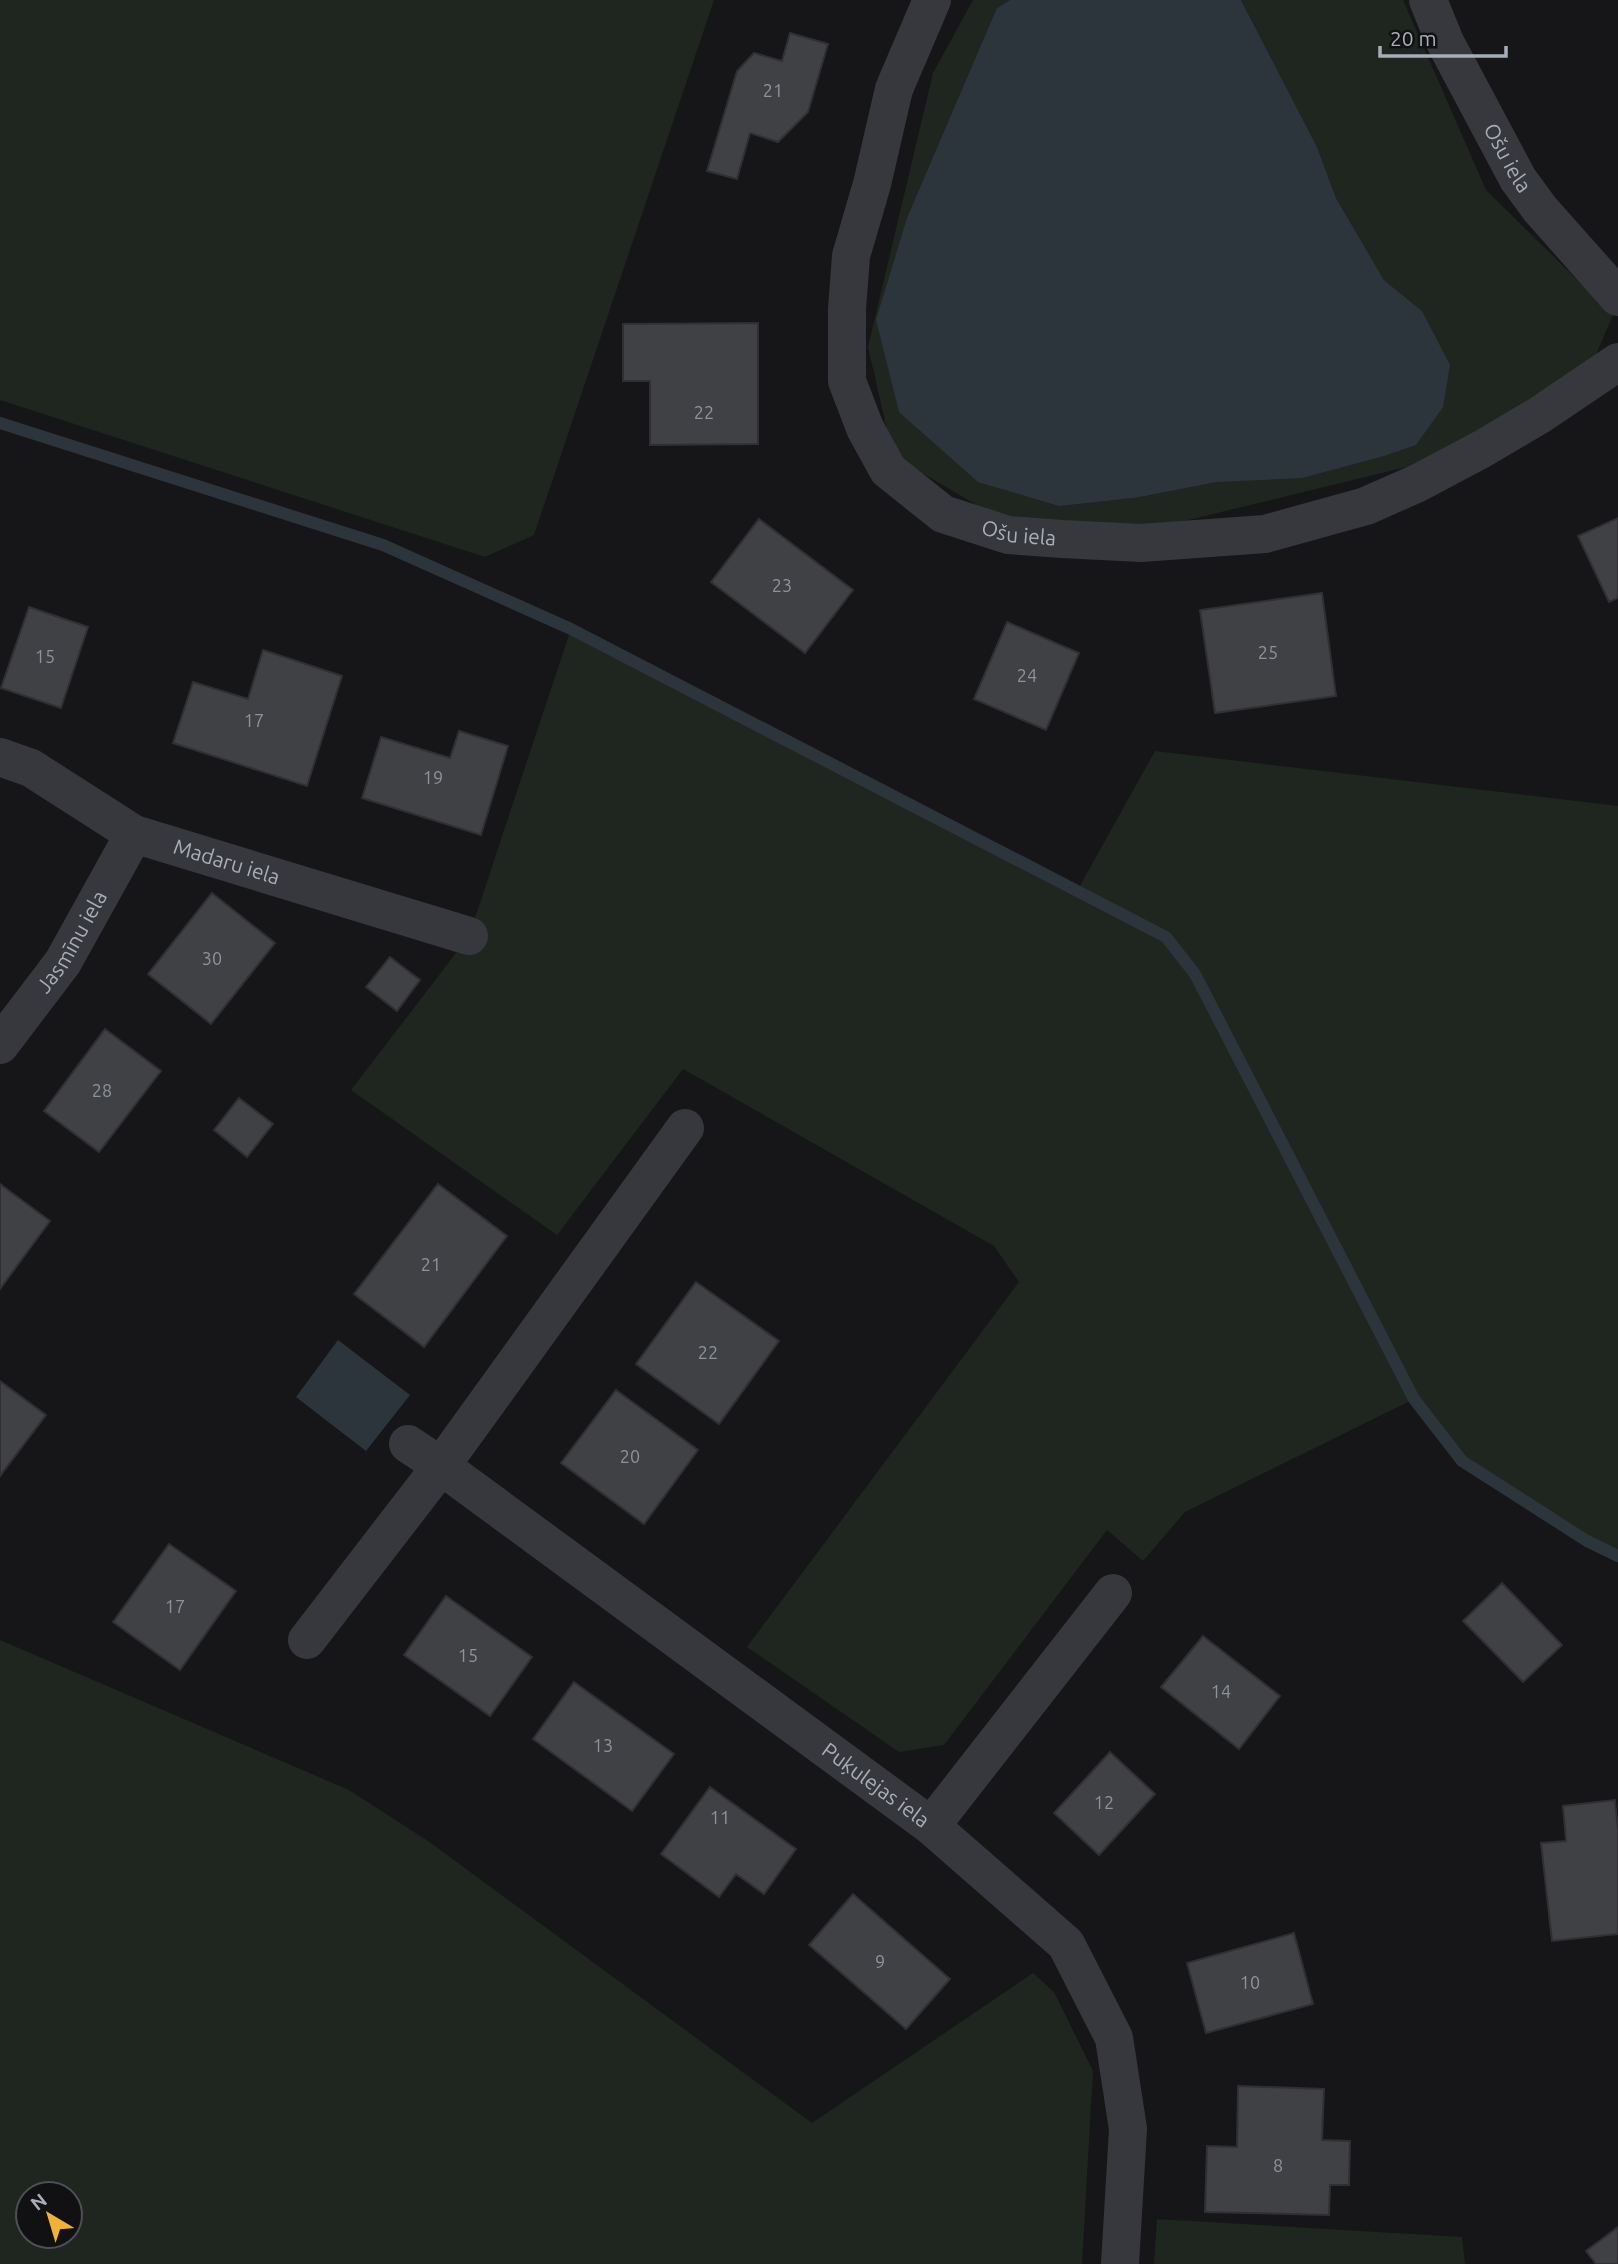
<svg xmlns="http://www.w3.org/2000/svg" width="1618" height="2264" viewBox="0 0 1618 2264" font-family="Ubuntu,sans-serif">
<rect width="100%" height="100%" fill="#161618"/>
<path fill="#1e261f" fill-rule="evenodd" d="M 0,0 L 714,0 L 534,535 L 485,557 L 0,400 Z
M 973,0 L 1010,0 L 997,8 L 1140,497 L 1217,482 L 1422,311 L 1384,280 L 1336,198 L 1317,147 L 1241,0 L 1403,0 L 1486,190 L 1613,315 L 1592,364 L 1443,458 L 1164,526 L 1006,522 L 893,456 L 868,347 L 933,73 Z
M 571,629 L 1077,891 L 1155,751 L 1618,806 L 1618,1556 L 1587,1541 L 1462,1461 L 1414,1399 L 1185,1512 L 1143,1561 L 1107,1530 L 944,1745 L 899,1752 L 747,1647 L 1019,1282 L 994,1246 L 683,1069 L 557,1235 L 351,1090 L 469,936 Z
M 0,1640 L 349,1790 L 428,1841 L 812,2123 L 1033,1973 L 1054,1992 L 1093,2071 L 1082,2264 L 0,2264 ZM 28,2194 L 70,2194 L 70,2236 L 28,2236 Z
M 1157,2219 L 1462,2237 L 1465,2264 L 1154,2264 Z"/>
<path fill="#2c353c" d="M 1010,0 L 1241,0 L 1317,147 L 1336,198 L 1384,280 L 1422,311 L 1450,365 L 1443,407 L 1416,445 L 1384,456 L 1302,478 L 1217,482 L 1140,497 L 1059,506 L 978,482 L 899,412 L 876,320 L 907,218 L 997,8 Z
M 338,1340 L 410,1395 L 366,1451 L 296,1397 Z"/>
<g fill="none" stroke-linecap="round" stroke-linejoin="round">
<path stroke="#2c353c" stroke-width="12" d="M 0,423 L 383,545 L 571,629 L 1166,937 L 1195,974 L 1414,1399 L 1462,1461 L 1587,1541 L 1618,1556"/>
</g>
<path fill="#404145" stroke="#303034" stroke-width="2" d="M 790,33 L 828,44 L 808,112 L 778,142 L 750,133 L 737,179 L 707,171 L 737,71 L 754,53 L 782,61 Z
M 758,323 L 758,444 L 650,445 L 650,381 L 623,381 L 623,324 Z
M 1618,518 L 1618,598 L 1609,602 L 1578,536 Z
M 759,519 L 853,590 L 805,653 L 711,582 Z
M 1322,593 L 1336,696 L 1215,713 L 1200,610 Z
M 29,607 L 88,627 L 61,708 L 1,688 Z
M 1007,622 L 1079,653 L 1046,730 L 974,699 Z
M 263,650 L 342,676 L 307,786 L 173,743 L 193,682 L 248,699 Z
M 459,731 L 508,746 L 481,835 L 362,798 L 381,737 L 450,758 Z
M 212,893 L 275,943 L 211,1024 L 148,974 Z
M 390,957 L 420,980 L 397,1011 L 366,987 Z
M 105,1029 L 161,1071 L 99,1152 L 44,1111 Z
M 239,1098 L 273,1124 L 247,1157 L 214,1130 Z
M 0,1184 L 50,1221 L 0,1289 Z
M 438,1184 L 507,1236 L 424,1347 L 354,1294 Z
M 696,1282 L 779,1341 L 719,1424 L 636,1364 Z
M 0,1381 L 46,1415 L 0,1476 Z
M 616,1390 L 698,1450 L 644,1524 L 561,1463 Z
M 169,1544 L 236,1591 L 180,1670 L 113,1622 Z
M 1502,1583 L 1562,1645 L 1523,1682 L 1463,1621 Z
M 446,1596 L 532,1657 L 490,1716 L 404,1655 Z
M 1203,1636 L 1280,1696 L 1239,1749 L 1161,1687 Z
M 574,1682 L 674,1754 L 632,1811 L 533,1739 Z
M 1110,1752 L 1155,1794 L 1099,1855 L 1054,1813 Z
M 710,1787 L 796,1849 L 764,1894 L 736,1874 L 719,1897 L 661,1854 Z
M 1615,1800 L 1618,1830 L 1618,1934 L 1552,1941 L 1541,1843 L 1566,1841 L 1563,1806 Z
M 853,1894 L 950,1979 L 906,2029 L 809,1945 Z
M 1294,1933 L 1313,2004 L 1206,2033 L 1187,1963 Z
M 1238,2086 L 1324,2089 L 1322,2140 L 1350,2141 L 1349,2185 L 1330,2185 L 1329,2215 L 1205,2212 L 1207,2146 L 1237,2147 Z
M 1618,2227 L 1618,2264 L 1596,2264 L 1586,2251 Z"/>
<g fill="none" stroke-linecap="round" stroke-linejoin="round">
<g stroke="#37383d" stroke-width="38">
<path id="s1" d="M 932,0 L 894,89 L 872,184 L 851,256 L 847,309 L 847,381 L 865,428 L 888,470 L 943,514 L 1008,535 L 1062,539 L 1141,543 L 1265,534 L 1366,506 L 1418,483 L 1482,449 L 1538,416 L 1618,362"/>
<path id="s2" d="M 1428,0 L 1445,42 L 1518,179 L 1540,209 L 1618,297"/>
<path id="s3" d="M 0,757 L 31,768 L 134,834 L 469,936"/>
<path id="s4" d="M 0,1045 L 63,962 L 134,834"/>
<path id="s5" d="M 408,1444 L 441,1466 L 931,1826 L 1066,1944 L 1114,2038 L 1128,2129 L 1120,2264"/>
<path d="M 307,1640 L 441,1466 L 685,1128"/>
<path d="M 931,1826 L 1113,1593"/>
</g>
</g>
<g text-anchor="middle" stroke-width="5" stroke-linejoin="round" paint-order="stroke">
<g font-size="18" fill="#8e929b">
<text x="773" y="97">21</text>
<text x="704" y="419">22</text>
<text x="782" y="592">23</text>
<text x="1268" y="659">25</text>
<text x="45" y="663">15</text>
<text x="1027" y="682">24</text>
<text x="254" y="727">17</text>
<text x="433" y="784">19</text>
<text x="212" y="965">30</text>
<text x="102" y="1097">28</text>
<text x="431" y="1271">21</text>
<text x="708" y="1359">22</text>
<text x="630" y="1463">20</text>
<text x="175" y="1613">17</text>
<text x="468" y="1662">15</text>
<text x="1221" y="1698">14</text>
<text x="603" y="1752">13</text>
<text x="1104" y="1809">12</text>
<text x="720" y="1824">11</text>
<text x="880" y="1968">9</text>
<text x="1250" y="1989">10</text>
<text x="1278" y="2172">8</text>
</g>
<g font-size="21" fill="#a8adb8" stroke="#111113">
<text dy="7" stroke="none"><textPath href="#s2" startOffset="177">Ošu iela</textPath></text>
<text dy="7" stroke="none"><textPath href="#s1" startOffset="642">Ošu iela</textPath></text>
<text dy="7" stroke="none"><textPath href="#s3" startOffset="252">Madaru iela</textPath></text>
<text dy="7" stroke="none"><textPath href="#s4" startOffset="126">Jasmīnu iela</textPath></text>
<text dy="7" stroke="none"><textPath href="#s5" startOffset="579">Puķulejas iela</textPath></text>
</g>
</g>
<g transform="translate(49 2215) rotate(322)"><circle r="33" fill="#111113" stroke="#4d4f55" stroke-width="2"/>
<path d="M0-5L12 26L0 18L-12 26Z" fill="#f2b134"/>
<text y="-10" font-size="19" font-weight="bold" text-anchor="middle" fill="#a8adb8">N</text>
</g>
<path d="M1380 46v10h126v-10" fill="none" stroke="#a8adb8" stroke-width="3.5"/>
<text x="1390" y="46" font-size="21" fill="#a8adb8" stroke="#111113" stroke-width="5" paint-order="stroke">20 m</text>
</svg>
